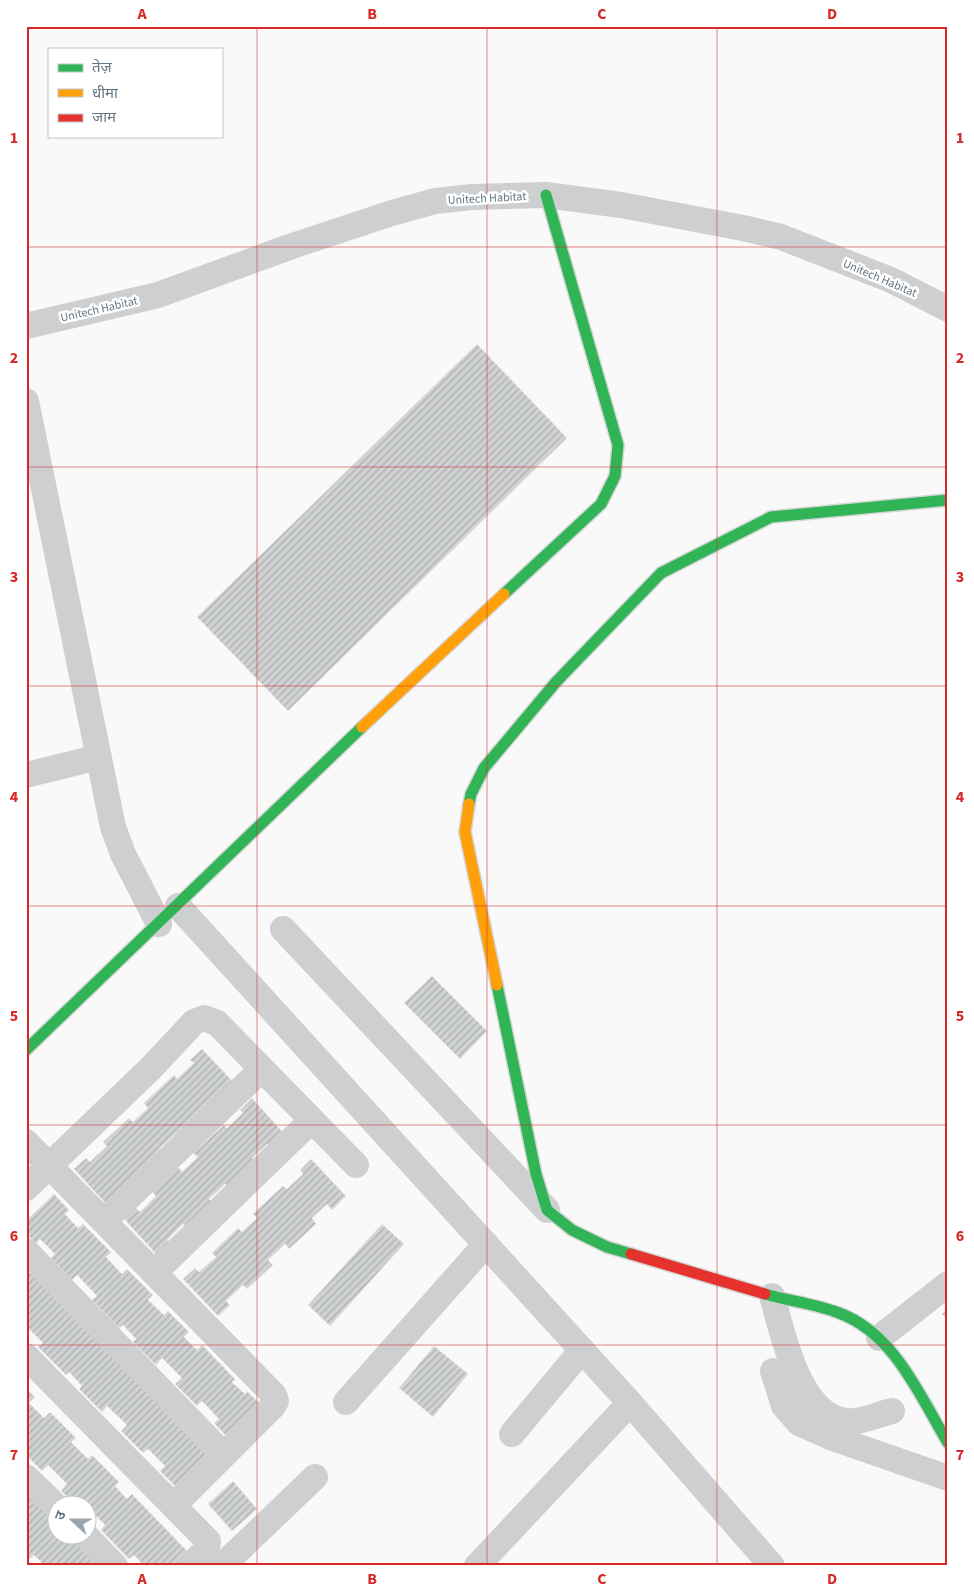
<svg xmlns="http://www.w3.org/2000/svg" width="974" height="1592" viewBox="0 0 974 1592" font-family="'Source Sans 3','Noto Sans Devanagari',sans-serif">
<defs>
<pattern id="building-hatch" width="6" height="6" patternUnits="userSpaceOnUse" patternTransform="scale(1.25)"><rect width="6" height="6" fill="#d0d2d3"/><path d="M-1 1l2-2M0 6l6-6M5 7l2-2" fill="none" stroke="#acafb1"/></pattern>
</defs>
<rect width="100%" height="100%" fill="#f9f9f9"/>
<path fill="url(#building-hatch)" stroke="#e8e8e8" d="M 477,344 L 567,438 L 288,711 L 197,617 Z
M 432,976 L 487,1031 L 460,1059 L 404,1003 Z
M 202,1049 L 237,1086 L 180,1139 L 175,1134 L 159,1149 L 164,1154 L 108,1206 L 74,1169 L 86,1158 L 90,1162 L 107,1146 L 103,1142 L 129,1118 L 133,1122 L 148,1108 L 144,1103 L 174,1075 L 177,1079 L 194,1063 L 190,1060 Z
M 252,1098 L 286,1136 L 272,1149 L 267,1144 L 252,1158 L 257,1163 L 230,1189 L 225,1184 L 209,1199 L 213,1204 L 187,1228 L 183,1224 L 167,1240 L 170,1244 L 158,1256 L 124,1219 L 135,1207 L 140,1212 L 156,1196 L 152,1192 L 178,1167 L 182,1172 L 198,1157 L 193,1153 L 224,1125 L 227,1128 L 243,1113 L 240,1110 Z
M 311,1159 L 346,1196 L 332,1210 L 327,1204 L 312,1218 L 316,1224 L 289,1249 L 285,1244 L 268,1260 L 273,1265 L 247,1289 L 243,1285 L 226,1301 L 230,1305 L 218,1316 L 183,1279 L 195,1268 L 199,1272 L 216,1257 L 212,1253 L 238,1228 L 242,1232 L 257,1218 L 253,1214 L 283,1186 L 287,1189 L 303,1174 L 300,1170 Z
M 54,1194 L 69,1210 L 65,1214 L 78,1228 L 83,1224 L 111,1252 L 106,1257 L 122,1274 L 127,1269 L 153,1295 L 148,1300 L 164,1315 L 168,1311 L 189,1332 L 184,1337 L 197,1350 L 202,1345 L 235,1379 L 232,1382 L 245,1394 L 247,1391 L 262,1406 L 229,1439 L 214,1423 L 219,1419 L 202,1401 L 197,1406 L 175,1384 L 182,1378 L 162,1358 L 156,1365 L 133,1342 L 136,1339 L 123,1325 L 119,1328 L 92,1300 L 97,1296 L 77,1275 L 72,1280 L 51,1258 L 55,1254 L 40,1239 L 36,1244 L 26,1233 L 26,1221 Z
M 382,1224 L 404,1244 L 330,1326 L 308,1305 Z
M 26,1269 L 208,1453 L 175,1486 L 160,1471 L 165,1466 L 148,1449 L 143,1453 L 121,1431 L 127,1425 L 107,1406 L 102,1412 L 79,1389 L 82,1386 L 69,1372 L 66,1375 L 38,1347 L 43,1343 L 26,1326 Z
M 948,1307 L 948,1319 L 942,1314 Z
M 434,1346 L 468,1374 L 433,1417 L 399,1388 Z
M 26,1388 L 35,1397 L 29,1403 L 44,1418 L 50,1412 L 76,1438 L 71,1442 L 88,1459 L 92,1455 L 119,1482 L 115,1486 L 127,1499 L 132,1494 L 188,1552 L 175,1566 L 144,1566 L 134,1555 L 129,1559 L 101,1530 L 105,1525 L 88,1508 L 88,1504 L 75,1504 L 61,1491 L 67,1484 L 48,1465 L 42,1471 L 26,1455 Z
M 233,1481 L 257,1509 L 232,1531 L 208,1504 Z
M 26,1489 L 58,1521 L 58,1534 L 71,1534 L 102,1566 L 45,1566 L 34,1555 L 30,1559 L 26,1556 Z"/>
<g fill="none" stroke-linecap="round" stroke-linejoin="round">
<defs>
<path id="fast" d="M 504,594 L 601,504 L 615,476 L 618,445 L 546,195
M 469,804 L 471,794 L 484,768 L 556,682 L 661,573 L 771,517 L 948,500
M 497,985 L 536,1174 L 547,1210 L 572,1230 L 607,1247 L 631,1254
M 26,1050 L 362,727
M 765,1294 C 789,1301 815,1304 839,1313 C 894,1333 920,1396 948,1443"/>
<path id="slow" d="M 362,727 L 504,594
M 469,804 L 465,832 L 497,985"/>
<path id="jam" d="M 631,1254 L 765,1294"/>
</defs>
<use href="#fast" stroke="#d5d6d7" stroke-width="14"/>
<use href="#slow" stroke="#d5d6d7" stroke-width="14"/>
<use href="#jam" stroke="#d5d6d7" stroke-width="14"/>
<path stroke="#cecfd0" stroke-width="26" d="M 26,326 L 158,295 L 295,245 L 392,213 L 435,201 L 472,197 L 546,195 L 621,205 L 743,228 L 781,237 L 891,280 L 948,309
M 26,401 L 113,827 L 123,854 L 159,924
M 26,775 L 99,757
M 178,906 L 630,1403 L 772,1566
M 283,929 L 547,1210
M 26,1142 L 274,1395 L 276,1401 L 273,1406 L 174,1505
M 26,1188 L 151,1068 L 194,1022 L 204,1018 L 217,1023 L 356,1165
M 104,1221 L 262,1069
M 26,1251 L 224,1455
M 154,1273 L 312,1120
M 772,1296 C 783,1334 799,1417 847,1421 C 861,1423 879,1414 892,1411
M 879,1338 L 948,1284
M 26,1356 L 208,1541 L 207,1549 L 190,1566
M 773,1371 L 784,1406 L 799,1423 L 830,1437 L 948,1478
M 346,1402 L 486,1244
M 512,1434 L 582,1350
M 26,1477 L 58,1508
M 84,1534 L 115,1566
M 222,1566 L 315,1477
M 477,1566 L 630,1403"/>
<use href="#fast" stroke="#30b455" stroke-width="11"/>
<use href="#slow" stroke="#ff9f0a" stroke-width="11"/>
<use href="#jam" stroke="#e5322d" stroke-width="11"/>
</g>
<path fill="none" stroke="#d62828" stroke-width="1" stroke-opacity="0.55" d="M 257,26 L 257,1566M 487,26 L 487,1566M 717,26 L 717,1566M 26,247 L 948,247M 26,467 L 948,467M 26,686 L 948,686M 26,906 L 948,906M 26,1125 L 948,1125M 26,1345 L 948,1345"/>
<g text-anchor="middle" stroke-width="5" stroke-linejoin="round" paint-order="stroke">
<g font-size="12" fill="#657683" stroke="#fff">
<text transform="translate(487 198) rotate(-3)" y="4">Unitech Habitat</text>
<text transform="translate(880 278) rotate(23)" y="4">Unitech Habitat</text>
<text transform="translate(99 309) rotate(-13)" y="4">Unitech Habitat</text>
</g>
</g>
<rect width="974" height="1592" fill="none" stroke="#ffffff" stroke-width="55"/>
<rect x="48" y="48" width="175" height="90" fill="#ffffff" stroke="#c1c8cd"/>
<rect x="58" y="64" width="25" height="8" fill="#30b455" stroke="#c1c8cd"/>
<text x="92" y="72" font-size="15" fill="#657683">तेज़</text>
<rect x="58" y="89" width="25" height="8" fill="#ff9f0a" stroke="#c1c8cd"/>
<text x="92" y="98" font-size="15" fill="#657683">धीमा</text>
<rect x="58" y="114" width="25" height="8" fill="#e5322d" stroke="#c1c8cd"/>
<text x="92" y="122" font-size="15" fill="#657683">जाम</text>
<g transform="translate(72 1520) rotate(291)"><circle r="24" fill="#ffffff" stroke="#c1c8cd"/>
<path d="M0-4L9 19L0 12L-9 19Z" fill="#99a4ac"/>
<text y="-8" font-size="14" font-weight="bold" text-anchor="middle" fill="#657683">उ</text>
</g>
<rect x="28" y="28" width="918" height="1536" fill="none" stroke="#d62828" stroke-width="2"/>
<g font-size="16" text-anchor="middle" font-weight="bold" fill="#d62828">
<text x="142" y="19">A</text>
<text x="372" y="19">B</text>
<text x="602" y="19">C</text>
<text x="832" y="19">D</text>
<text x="14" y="143">1</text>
<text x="960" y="143">1</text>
<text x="14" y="363">2</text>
<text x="960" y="363">2</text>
<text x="14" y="582">3</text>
<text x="960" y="582">3</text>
<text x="14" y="802">4</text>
<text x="960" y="802">4</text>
<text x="14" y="1021">5</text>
<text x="960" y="1021">5</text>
<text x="14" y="1241">6</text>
<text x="960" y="1241">6</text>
<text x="14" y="1460">7</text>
<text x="960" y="1460">7</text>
<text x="142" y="1584">A</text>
<text x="372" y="1584">B</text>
<text x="602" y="1584">C</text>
<text x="832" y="1584">D</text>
</g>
</svg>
